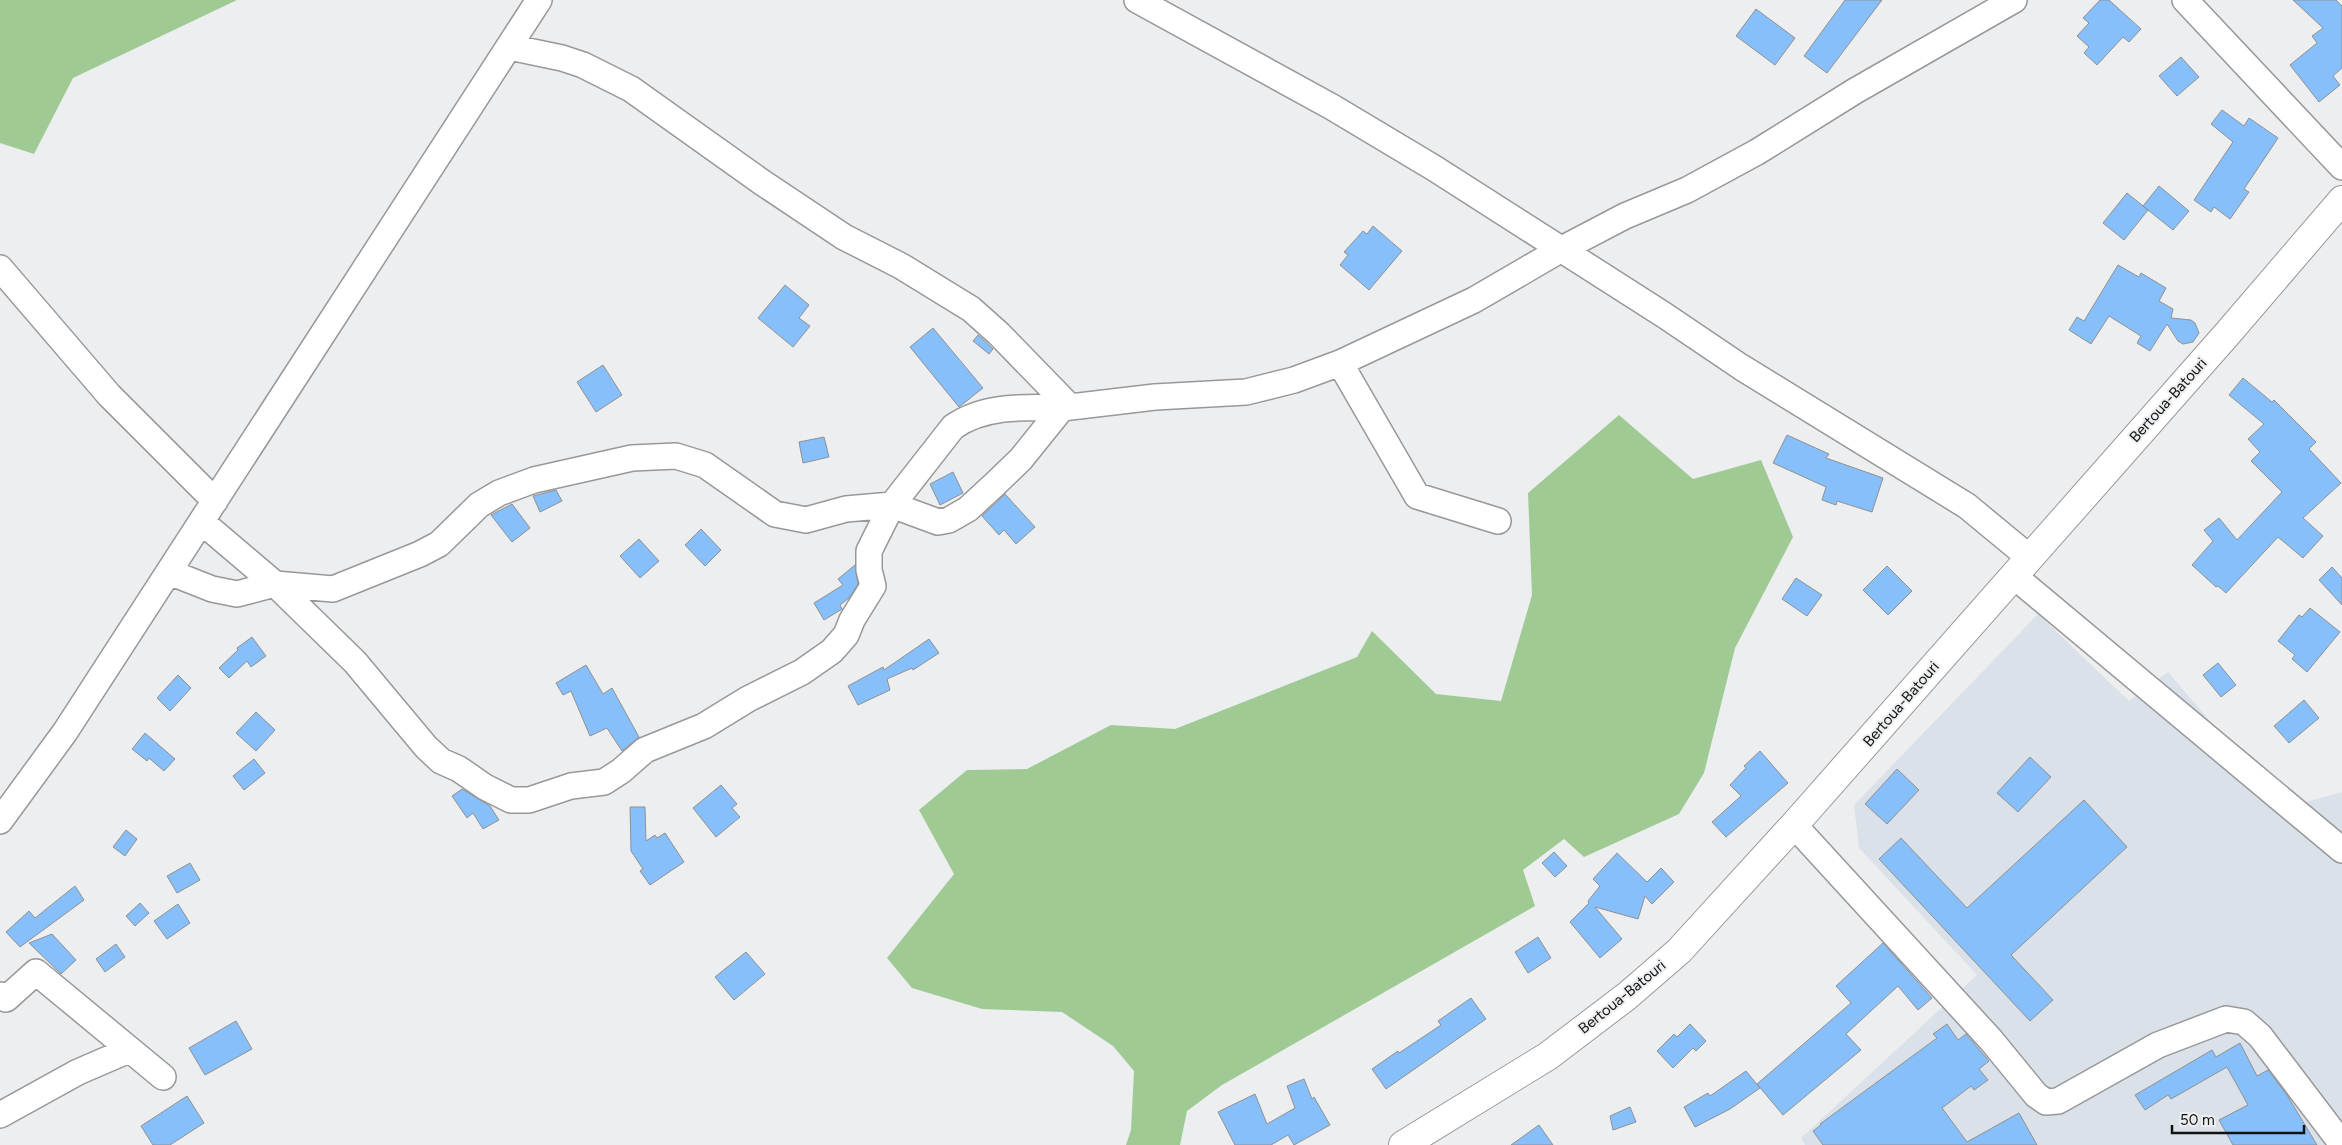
<svg xmlns="http://www.w3.org/2000/svg" width="2342" height="1145" viewBox="0 0 2342 1145" font-family="Figtree,sans-serif">
<rect width="100%" height="100%" fill="#edeef0"/>
<path fill="#dbe1e9" d="M 2038,614 L 2129,701 L 2168,672 L 2284,808 L 2342,792 L 2342,1145 L 1805,1145 L 1801,1138 L 1977,975 L 1859,848 L 1854,805 Z"/>
<path fill="#9fca94" d="M 0,0 L 237,0 L 73,78 L 34,154 L 0,143 Z
M 1619,415 L 1693,479 L 1761,460 L 1793,537 L 1735,648 L 1704,773 L 1679,814 L 1584,857 L 1564,839 L 1523,870 L 1535,906 L 1222,1085 L 1187,1111 L 1180,1145 L 1126,1145 L 1131,1130 L 1134,1071 L 1113,1046 L 1062,1012 L 982,1009 L 912,988 L 887,958 L 954,874 L 919,810 L 967,770 L 1027,769 L 1111,725 L 1175,729 L 1357,657 L 1372,631 L 1436,694 L 1501,701 L 1532,595 L 1528,493 Z"/>
<path fill="#87bffb" stroke="#8f9192" d="M 1845,0 L 1882,0 L 1827,73 L 1804,56 Z
M 2100,0 L 2109,0 L 2141,29 L 2129,42 L 2123,37 L 2097,65 L 2084,53 L 2089,47 L 2077,36 L 2089,23 L 2083,18 Z
M 2293,0 L 2336,0 L 2342,6 L 2342,68 L 2333,76 L 2340,85 L 2319,102 L 2290,65 L 2317,43 L 2312,36 L 2323,28 Z
M 1756,9 L 1795,38 L 1775,65 L 1736,36 Z
M 2181,57 L 2199,77 L 2177,96 L 2159,76 Z
M 2222,110 L 2244,126 L 2249,118 L 2278,138 L 2244,189 L 2249,192 L 2230,219 L 2214,207 L 2211,212 L 2194,200 L 2233,142 L 2211,124 Z
M 2159,186 L 2189,211 L 2173,230 L 2143,206 Z
M 2127,193 L 2148,210 L 2124,240 L 2103,223 Z
M 1373,226 L 1402,251 L 1369,290 L 1340,265 L 1348,255 L 1344,252 L 1363,231 L 1367,234 Z
M 2118,265 L 2139,277 L 2141,273 L 2166,288 L 2159,301 L 2173,309 L 2171,318 L 2191,320 L 2195,323 L 2199,333 L 2193,342 L 2183,344 L 2178,341 L 2167,324 L 2150,351 L 2137,343 L 2141,336 L 2109,316 L 2091,344 L 2069,330 L 2077,317 L 2084,321 Z
M 785,285 L 809,305 L 799,318 L 810,326 L 793,347 L 758,318 Z
M 933,328 L 983,388 L 959,407 L 910,347 Z
M 978,335 L 993,349 L 989,354 L 973,341 Z
M 603,365 L 622,395 L 596,412 L 577,382 Z
M 2243,378 L 2272,402 L 2274,400 L 2316,442 L 2309,449 L 2341,483 L 2303,518 L 2323,536 L 2303,558 L 2278,537 L 2226,593 L 2218,586 L 2216,587 L 2192,565 L 2213,541 L 2204,530 L 2219,518 L 2237,540 L 2282,492 L 2251,461 L 2260,452 L 2248,439 L 2264,424 L 2229,395 Z
M 1787,435 L 1829,454 L 1826,458 L 1883,478 L 1872,512 L 1837,501 L 1836,505 L 1822,500 L 1826,487 L 1773,463 Z
M 824,437 L 829,457 L 803,463 L 799,442 Z
M 953,472 L 963,493 L 940,505 L 930,484 Z
M 556,490 L 562,501 L 540,512 L 533,496 Z
M 1005,494 L 1035,527 L 1016,544 L 1004,530 L 999,535 L 982,516 Z
M 512,504 L 530,528 L 512,542 L 491,515 Z
M 701,529 L 721,550 L 705,566 L 685,545 Z
M 639,539 L 659,561 L 640,578 L 620,556 Z
M 855,565 L 858,584 L 849,598 L 840,605 L 842,609 L 824,620 L 814,603 L 843,585 L 838,579 Z
M 1887,566 L 1912,591 L 1888,615 L 1863,590 Z
M 2332,567 L 2342,578 L 2342,605 L 2319,580 Z
M 1796,578 L 1822,595 L 1807,616 L 1782,599 Z
M 2310,608 L 2340,632 L 2307,672 L 2292,659 L 2295,655 L 2278,641 L 2299,615 L 2302,617 Z
M 252,637 L 266,656 L 251,667 L 247,661 L 229,678 L 219,668 L 238,650 L 237,648 Z
M 929,639 L 939,653 L 913,670 L 912,668 L 887,679 L 890,690 L 858,705 L 848,686 L 883,667 L 884,670 Z
M 2218,663 L 2236,685 L 2221,697 L 2203,675 Z
M 586,665 L 603,694 L 612,688 L 639,737 L 622,751 L 607,728 L 590,736 L 571,691 L 563,695 L 556,683 Z
M 178,675 L 191,688 L 170,711 L 157,698 Z
M 2304,700 L 2319,718 L 2289,743 L 2274,726 Z
M 256,712 L 275,730 L 256,751 L 236,733 Z
M 145,733 L 175,759 L 164,771 L 149,758 L 147,761 L 132,749 Z
M 1760,751 L 1788,783 L 1726,837 L 1712,822 L 1741,796 L 1730,785 L 1746,768 L 1744,766 Z
M 2030,757 L 2051,777 L 2018,812 L 1997,793 Z
M 254,759 L 265,773 L 244,790 L 233,776 Z
M 1897,769 L 1919,790 L 1887,824 L 1865,804 Z
M 721,785 L 737,804 L 732,808 L 740,817 L 716,837 L 693,808 Z
M 462,789 L 490,806 L 499,820 L 483,829 L 473,813 L 467,818 L 452,796 Z
M 2084,800 L 2127,847 L 2011,955 L 2053,1000 L 2030,1021 L 1879,859 L 1901,838 L 1967,908 Z
M 630,807 L 645,807 L 646,841 L 655,835 L 657,838 L 665,833 L 684,862 L 650,885 L 640,871 L 643,869 L 631,851 Z
M 126,830 L 137,839 L 125,856 L 113,847 Z
M 1554,852 L 1567,866 L 1555,877 L 1542,863 Z
M 1617,853 L 1647,882 L 1661,868 L 1674,882 L 1652,904 L 1645,896 L 1638,919 L 1595,907 L 1622,939 L 1600,958 L 1570,922 L 1589,903 L 1588,901 L 1600,886 L 1593,879 Z
M 190,863 L 200,880 L 177,893 L 167,876 Z
M 75,886 L 84,900 L 20,947 L 6,932 L 29,911 L 35,918 Z
M 140,903 L 149,913 L 135,926 L 126,916 Z
M 178,904 L 190,923 L 167,939 L 154,921 Z
M 52,934 L 76,960 L 61,974 L 29,943 Z
M 1538,937 L 1551,958 L 1528,973 L 1515,952 Z
M 1883,943 L 1932,998 L 1918,1010 L 1898,986 L 1846,1034 L 1861,1050 L 1783,1115 L 1757,1084 L 1851,1003 L 1836,986 Z
M 116,944 L 125,957 L 105,972 L 96,959 Z
M 746,952 L 765,974 L 734,1000 L 715,977 Z
M 1471,998 L 1486,1019 L 1386,1089 L 1372,1069 L 1398,1051 L 1399,1053 L 1441,1025 L 1438,1021 Z
M 236,1021 L 252,1049 L 205,1075 L 189,1048 Z
M 1690,1024 L 1706,1041 L 1696,1051 L 1693,1048 L 1673,1068 L 1657,1051 L 1674,1034 L 1677,1037 Z
M 1947,1024 L 1958,1040 L 1966,1034 L 1989,1061 L 1979,1069 L 1988,1080 L 1974,1090 L 1971,1086 L 1942,1108 L 1967,1142 L 2019,1113 L 2037,1145 L 1823,1145 L 1813,1131 L 1821,1125 L 1820,1124 L 1937,1038 L 1933,1034 Z
M 2240,1043 L 2257,1076 L 2268,1070 L 2287,1095 L 2317,1145 L 2233,1145 L 2219,1120 L 2248,1105 L 2227,1067 L 2171,1099 L 2168,1095 L 2145,1110 L 2135,1095 L 2212,1050 L 2216,1057 Z
M 1746,1071 L 1760,1088 L 1730,1109 L 1695,1127 L 1684,1107 L 1708,1093 L 1710,1096 Z
M 1304,1079 L 1312,1099 L 1314,1097 L 1330,1125 L 1294,1145 L 1288,1135 L 1271,1145 L 1235,1145 L 1218,1112 L 1255,1094 L 1267,1124 L 1295,1108 L 1287,1086 Z
M 187,1096 L 204,1123 L 170,1145 L 153,1145 L 141,1126 Z
M 1630,1107 L 1636,1122 L 1613,1130 L 1610,1116 Z
M 1539,1125 L 1553,1145 L 1511,1145 Z"/>
<g fill="none" stroke-linecap="round" stroke-linejoin="round">
<defs>
<path id="minor" d="M 1137,0 L 1332,107 L 1434,168 L 1664,315 L 1741,367 L 1967,506 L 2030,558
M 2185,0 L 2342,167
M 509,47 L 562,58 L 583,65 L 631,89 L 763,183 L 844,237 L 901,266 L 971,309 L 999,334 L 1069,406
M 0,268 L 109,395 L 215,501
M 1340,363 L 1417,496 L 1498,521
M 202,522 L 275,584 L 355,662 L 426,747 L 441,761 L 459,769 L 485,787 L 511,800 L 529,800 L 571,786 L 604,782 L 621,771 L 645,750 L 704,726 L 748,699 L 802,672 L 832,651 L 846,635 L 852,620 L 873,586 L 869,570 L 869,551 L 892,505 L 953,427 C 984,405 1025,407 1062,408
M 169,572 L 212,589 L 237,594 L 275,584 L 333,589 L 420,554 L 439,544 L 479,505 L 499,493 L 534,480 L 632,458 L 676,456 L 705,465 L 775,514 L 806,520 L 846,509 L 892,505 L 938,522 L 949,520 L 968,509 L 994,485 L 1021,459 L 1062,408 L 1155,397 L 1246,392 L 1294,380 L 1340,363 L 1474,300 L 1560,250 L 1625,216 L 1687,190 L 1757,152 L 1855,91 L 2014,0
M 2014,576 L 2342,850
M 0,821 L 65,732 L 539,0
M 1794,825 L 1991,1040 L 2036,1095 L 2046,1102 L 2058,1101 L 2158,1045 L 2226,1019 L 2244,1022 L 2260,1036 L 2342,1144
M 0,995 L 6,999 L 36,972 L 163,1077
M 0,1115 L 78,1072 L 129,1050"/>
<path id="highway" d="M 1403,1145 L 1548,1056 L 1627,996 L 1679,951 L 1794,825 L 2228,333 L 2342,200"/>
</defs>
<use href="#minor" stroke="#979899" stroke-width="28"/>
<use href="#highway" stroke="#979899" stroke-width="30"/>
<use href="#minor" stroke="#fff" stroke-width="25"/>
<use href="#highway" stroke="#fff" stroke-width="28"/>
</g>
<g text-anchor="middle" stroke-width="4" stroke-linejoin="round" paint-order="stroke">
<g font-size="15" fill="#111212" stroke="#edeef0">
<text transform="translate(2168 400) rotate(-48)" y="5">Bertoua-Batouri</text>
<text transform="translate(1901 704) rotate(-49)" y="5">Bertoua-Batouri</text>
<text transform="translate(1622 997) rotate(-39)" y="5">Bertoua-Batouri</text>
</g>
</g>
<path d="M2172 1125v8h132v-8" fill="none" stroke="#111212" stroke-width="2.5"/>
<text x="2180" y="1125" font-size="15" fill="#111212" stroke="#edeef0" stroke-width="4" paint-order="stroke">50 m</text>
</svg>
